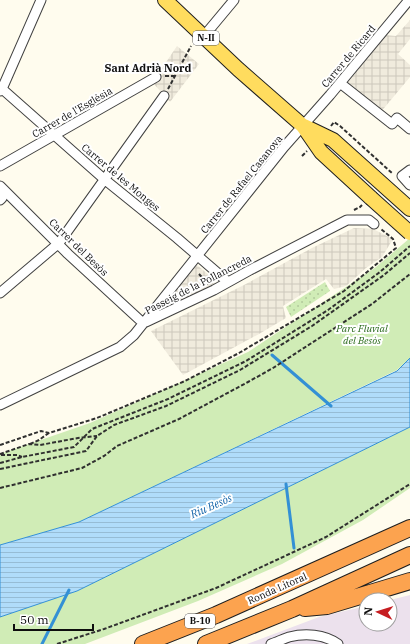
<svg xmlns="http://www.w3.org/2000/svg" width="410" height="644" viewBox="0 0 410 644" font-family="'IBM Plex Serif',serif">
<defs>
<pattern id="grass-dots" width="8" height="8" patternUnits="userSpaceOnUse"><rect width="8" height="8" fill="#d0ecb6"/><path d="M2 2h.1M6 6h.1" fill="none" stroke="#b1c99b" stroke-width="1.8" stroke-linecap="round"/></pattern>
<pattern id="plaza-grid" width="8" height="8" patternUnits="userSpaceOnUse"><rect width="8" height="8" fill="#f0ebdd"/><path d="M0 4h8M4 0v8" fill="none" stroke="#cdc8bc"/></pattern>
<pattern id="water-rules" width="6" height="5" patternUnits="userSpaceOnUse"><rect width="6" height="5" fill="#b0dcfa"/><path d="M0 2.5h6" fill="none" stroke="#96bcd5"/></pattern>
</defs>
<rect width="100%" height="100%" fill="#fffcee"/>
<path fill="#ece1ed" d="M 410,595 L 410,644 L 247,644 L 319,617 L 366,606 L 366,624 L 390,624 L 390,600 Z"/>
<path fill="url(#grass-dots)" d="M 325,282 L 330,291 L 291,317 L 286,307 Z"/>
<path fill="#d0ecb6" d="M 410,238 L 410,358 L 397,370 L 79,522 L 0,545 L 0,454 L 90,423 L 248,352 L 376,267 Z
M 410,427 L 410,488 L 363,520 L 282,564 L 198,601 L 85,644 L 0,644 L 0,617 L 77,591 Z"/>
<path fill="url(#plaza-grid)" d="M 410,20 L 410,39 L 398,54 L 410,65 L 410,77 L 380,113 L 343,83 L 386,35 L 396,36 Z
M 177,46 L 199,64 L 170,102 L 153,83 L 156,77 Z
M 354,228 L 373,229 L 393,239 L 382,257 L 366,268 L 346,286 L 334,289 L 326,279 L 283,306 L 286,318 L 259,334 L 183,375 L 151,331 L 244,285 L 312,248 Z
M 197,265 L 216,281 L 214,285 L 164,311 L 162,307 Z"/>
<path fill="url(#water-rules)" stroke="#3390d5" d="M 410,358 L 410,427 L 77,591 L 0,617 L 0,545 L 79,522 L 397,371 Z"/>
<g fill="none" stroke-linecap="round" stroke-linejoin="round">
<path stroke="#3390d5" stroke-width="3" d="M 272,355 L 331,406
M 286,484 L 294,548
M 42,644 L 69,590"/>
<defs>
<path id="street" d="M 204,36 L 234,0
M 340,83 L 392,124 L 397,118 L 410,129
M 0,87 L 104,179 L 177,238 L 228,282
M 0,91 L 2,89 L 41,0
M 0,166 L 156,77
M 410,170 L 402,176 L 410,185
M 0,186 L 68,254 L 143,323
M 0,197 L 2,198 L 0,200
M 0,293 L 59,243 L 164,96
M 146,322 L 214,290 L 250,270 L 347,220 L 369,220 L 374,224
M 0,405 L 120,347 L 134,335 L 284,147 L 330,95 L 409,0
M 271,644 C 277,642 283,639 289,637 C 305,633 324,634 338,644"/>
<path id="primary" d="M 165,0 L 238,69 L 303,126 L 321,152 L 371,198
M 304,126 L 333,140 L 410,209"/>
<path id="highway" d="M 305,608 L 327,606 L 410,581
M 143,644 L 216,615 L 410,528
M 206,644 L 292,609 L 410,555"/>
</defs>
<use href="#street" stroke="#414141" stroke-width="11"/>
<use href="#primary" stroke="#1f1f1f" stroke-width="16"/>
<use href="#highway" stroke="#1f1f1f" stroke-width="18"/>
<path stroke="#303030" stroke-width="2" stroke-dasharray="4 2" stroke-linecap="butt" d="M 165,76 L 175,76
M 168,89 L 191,46
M 331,126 L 334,122 L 340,126 L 393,174
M 302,156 L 307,151
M 354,210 L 360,207 L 362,205
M 199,274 L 208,284
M 30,444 L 39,440 L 46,435 L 49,433
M 0,445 L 41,431 L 49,433 L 97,418 L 185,381 L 239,353 L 344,291 L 396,248 L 393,239 L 381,229
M 0,454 L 29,444 L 40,445 L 78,438 L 97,436
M 1,455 L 17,455 L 22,457
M 0,463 L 22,457 L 74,447 L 92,429 L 168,399 L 246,361 L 328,310 L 380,272 L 410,246
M 0,469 L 86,451 L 97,436 L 114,425 L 166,406 L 240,370 L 312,326 L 384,275 L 410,253
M 0,488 L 82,468 L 104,456 L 117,446 L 179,419 L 248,382 L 273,368 L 372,304 L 410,274
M 57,644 L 104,629 L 216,588 L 326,537 L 410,484"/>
<use href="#street" stroke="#fff" stroke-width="9"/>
<use href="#primary" stroke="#ffdc5e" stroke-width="14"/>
<use href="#highway" stroke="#fca34f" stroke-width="16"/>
<defs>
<path id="primary-bridge" d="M 371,198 L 410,233"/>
</defs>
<use href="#primary-bridge" stroke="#1f1f1f" stroke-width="16" stroke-linecap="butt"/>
<use href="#primary-bridge" stroke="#ffdc5e" stroke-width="14"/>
</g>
<g text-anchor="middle" stroke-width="4" stroke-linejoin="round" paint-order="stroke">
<g fill="#fff" stroke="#565656" stroke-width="1">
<rect x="193" y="31" width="26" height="14" rx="3"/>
<rect x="185" y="614" width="30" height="14" rx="3"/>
</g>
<g font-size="9" font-weight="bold" fill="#0e0e0e">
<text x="206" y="41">N-II</text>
<text x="200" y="624">B-10</text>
</g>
<g font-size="10" fill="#0e0e0e" stroke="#fff">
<text transform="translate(348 56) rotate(-50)" y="4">Carrer de Ricard</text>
<text transform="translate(72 112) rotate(-30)" y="4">Carrer de l'Església</text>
<text transform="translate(121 177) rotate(40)" y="4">Carrer de les Monges</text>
<text transform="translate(241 184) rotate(-51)" y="4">Carrer de Rafael Casanova</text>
<text transform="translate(79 247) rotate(44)" y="4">Carrer del Besòs</text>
<text transform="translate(198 284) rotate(-27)" y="4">Passeig de la Pollancreda</text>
<text transform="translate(277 588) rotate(-24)" y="4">Ronda Litoral</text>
</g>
<g font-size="10" font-style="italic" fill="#28691a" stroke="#fff">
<text x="362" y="332">Parc Fluvial<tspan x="362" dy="12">del Besòs</tspan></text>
</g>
<g font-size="11" font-weight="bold" fill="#0e0e0e" stroke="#fff">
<text x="148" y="72">Sant Adrià Nord</text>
</g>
<g font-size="11" font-style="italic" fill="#0f61a7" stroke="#fff">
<text transform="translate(211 506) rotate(-24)" y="4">Riu Besòs</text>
</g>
</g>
<g transform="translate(378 612) rotate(274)"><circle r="19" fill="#ffffff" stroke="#9f9f9f"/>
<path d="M0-3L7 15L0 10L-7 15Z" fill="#c61d21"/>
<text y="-6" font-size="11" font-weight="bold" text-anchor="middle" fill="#0e0e0e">N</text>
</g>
<path d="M14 624v6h79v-6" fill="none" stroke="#0e0e0e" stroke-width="2"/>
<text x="20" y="624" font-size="12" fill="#0e0e0e" stroke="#ffffff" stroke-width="3" paint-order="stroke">50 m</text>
</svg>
